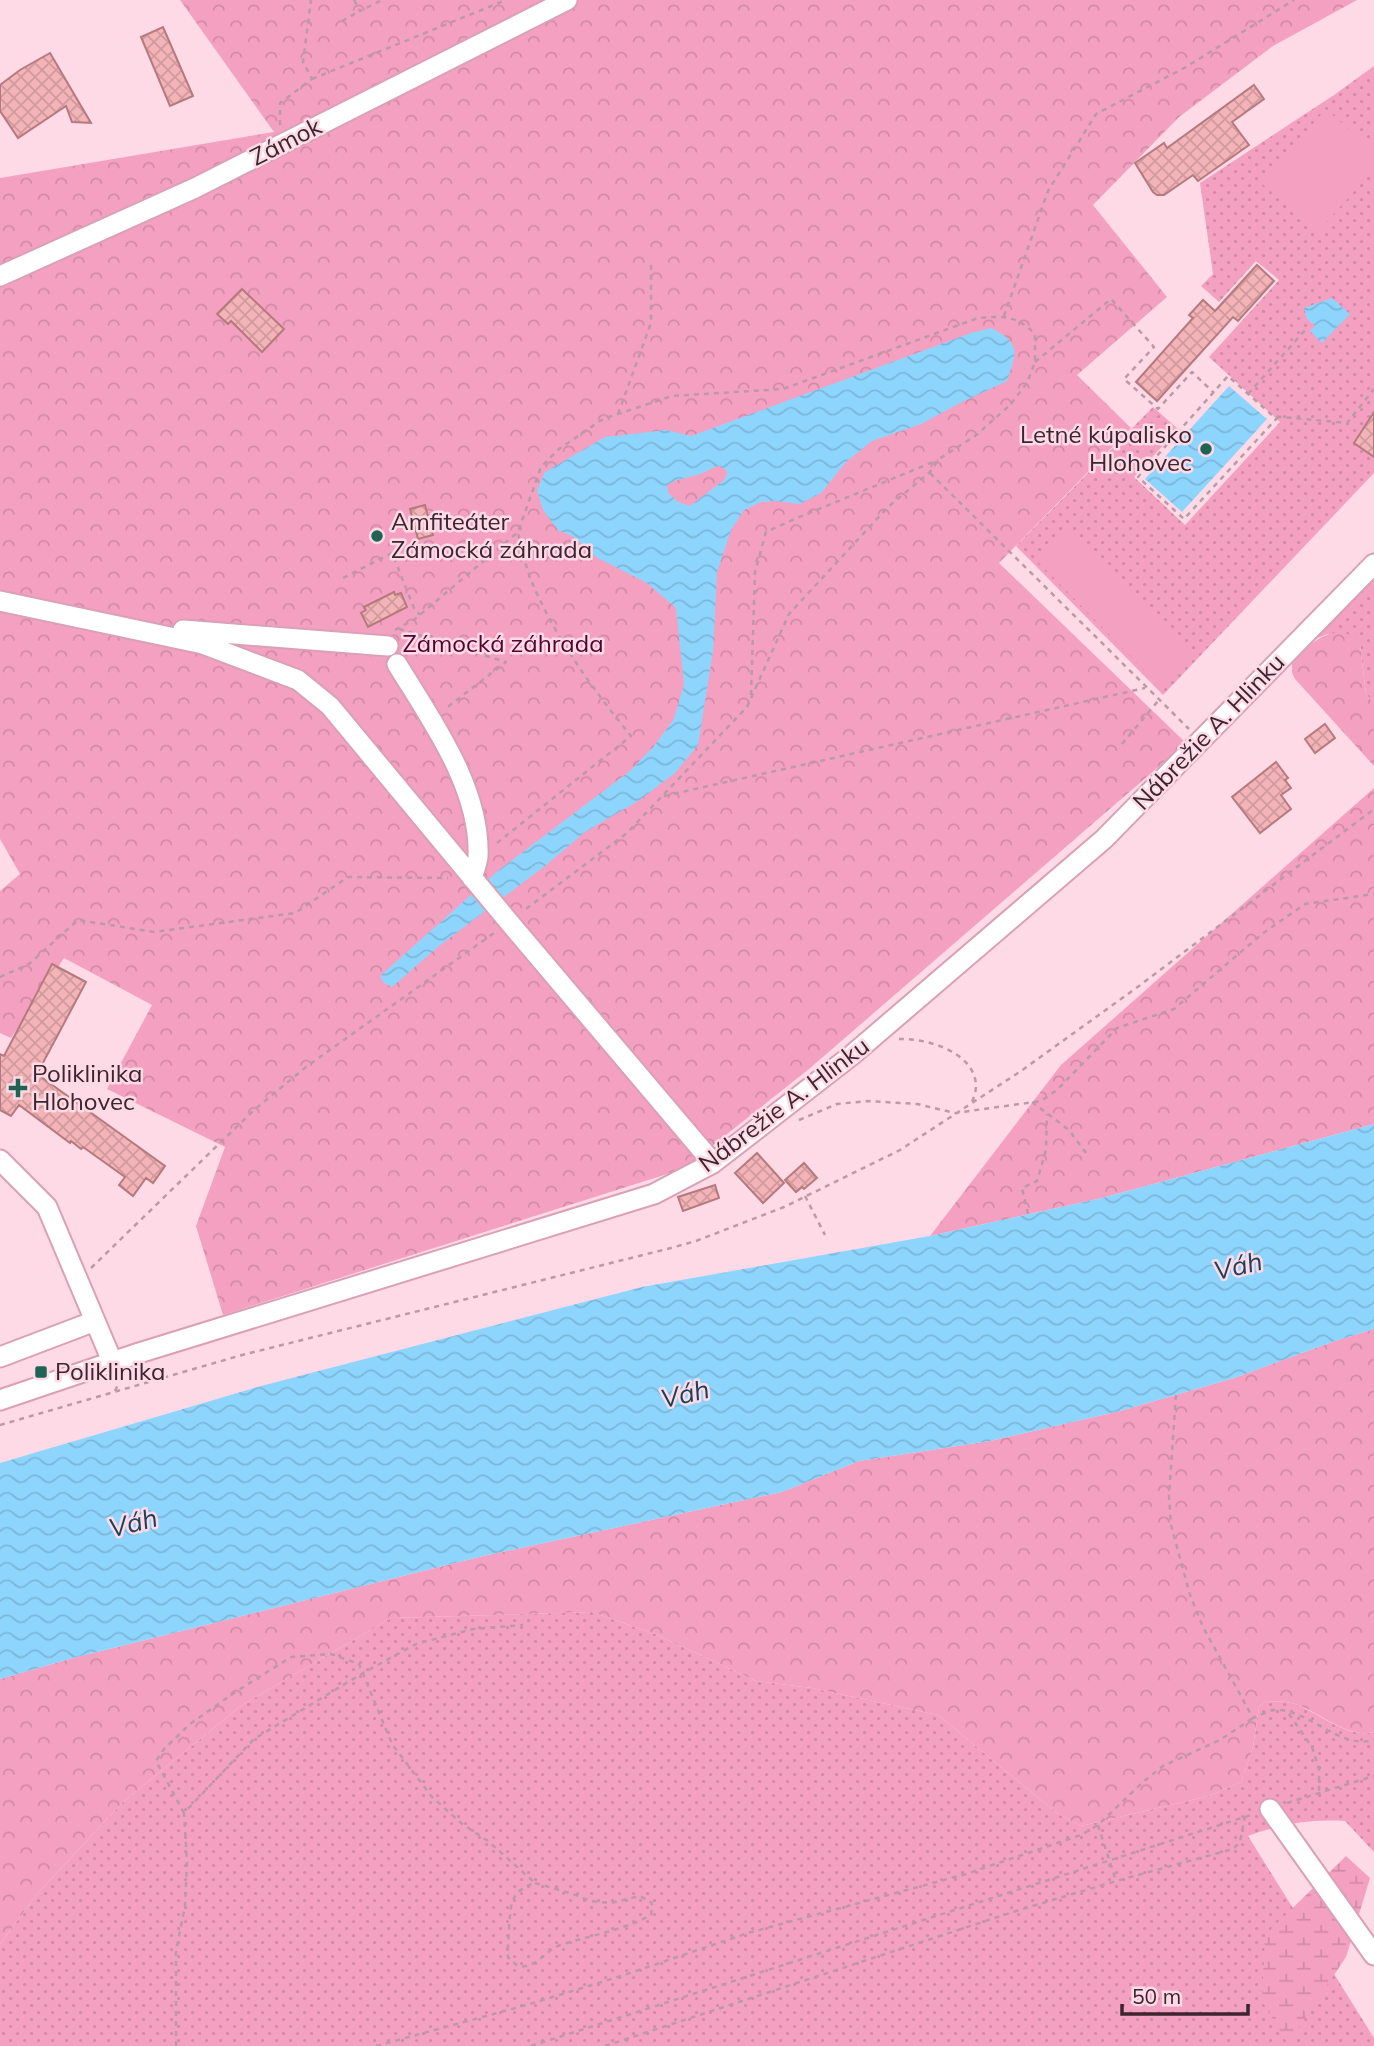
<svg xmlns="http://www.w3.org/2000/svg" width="1374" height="2046" viewBox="0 0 1374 2046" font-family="Mulish,sans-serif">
<defs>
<pattern id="grass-dots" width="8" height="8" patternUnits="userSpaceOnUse" patternTransform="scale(1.75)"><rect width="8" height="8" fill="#f4a1c1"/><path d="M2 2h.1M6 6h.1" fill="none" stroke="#d28aa6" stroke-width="1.8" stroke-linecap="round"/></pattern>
<pattern id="forest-crowns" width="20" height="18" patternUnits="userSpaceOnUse" patternTransform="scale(1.75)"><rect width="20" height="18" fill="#f4a1c1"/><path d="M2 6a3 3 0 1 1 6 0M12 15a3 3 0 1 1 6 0" fill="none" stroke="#d28aa6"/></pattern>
<pattern id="wetland-marsh" width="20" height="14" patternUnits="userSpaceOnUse" patternTransform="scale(1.75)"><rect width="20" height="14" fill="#f4a1c1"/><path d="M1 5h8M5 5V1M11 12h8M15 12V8" fill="none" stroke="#d28aa6"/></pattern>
<pattern id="water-waves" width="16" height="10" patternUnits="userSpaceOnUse" patternTransform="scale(1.75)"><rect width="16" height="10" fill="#8ed5fe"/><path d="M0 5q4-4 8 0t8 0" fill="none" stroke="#7bb7da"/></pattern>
<pattern id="building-cross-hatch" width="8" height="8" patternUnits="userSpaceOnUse" patternTransform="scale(1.75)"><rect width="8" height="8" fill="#f3b3b7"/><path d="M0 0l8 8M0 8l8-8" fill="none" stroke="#d19a9e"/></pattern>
</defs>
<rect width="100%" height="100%" fill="#fed9e6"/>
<path fill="url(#grass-dots)" d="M 1374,66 L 1374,473 L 1163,695 L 1016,546 L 1153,407 L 1178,429 L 1134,477 L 1185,525 L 1280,422 L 1209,357 L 1279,280 L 1256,261 L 1219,302 L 1201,286 L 1213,274 L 1200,183 L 1334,95 Z
M 1374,577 L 1374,704 L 1366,694 L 1360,644 L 1327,634 L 1315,639 Z
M 592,1612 L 655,1634 L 756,1681 L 812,1688 L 938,1715 L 1058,1814 L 1081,1826 L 1209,1796 L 1241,1782 L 1253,1747 L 1259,1707 L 1267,1701 C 1276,1702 1287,1701 1295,1704 C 1320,1713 1347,1739 1374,1732 L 1374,1852 L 1345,1821 C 1309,1819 1281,1824 1248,1836 L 1374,2038 L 1374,2046 L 0,2046 L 0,1944 L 37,1894 L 123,1802 L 242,1705 L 391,1618 Z"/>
<path fill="url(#forest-crowns)" d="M 180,0 L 1357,0 L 1273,46 L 1179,117 L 1093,205 L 1167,297 L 1077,375 L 1131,428 L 999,563 L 1186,743 L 809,1069 L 683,1169 L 223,1315 L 196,1226 L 225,1147 L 107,1089 L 152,1005 L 64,958 L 11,1038 L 0,1033 L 0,891 L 20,874 L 0,839 L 0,178 L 274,132 Z
M 1340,632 L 1351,635 L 1360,644 L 1366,694 L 1374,704 L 1374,766 L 1295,679 L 1292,673 L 1292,664 C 1308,647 1316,635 1340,632 Z
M 1374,788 L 1374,1124 L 1102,1198 L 930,1236 L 1061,1065 Z
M 1374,1329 L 1374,1732 C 1347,1739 1320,1712 1295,1704 C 1287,1701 1276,1702 1267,1701 L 1259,1707 L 1253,1747 L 1241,1782 L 1209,1796 L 1081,1826 L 1058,1814 L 938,1715 L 812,1688 L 756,1681 L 655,1634 L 592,1612 L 391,1618 L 242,1705 L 123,1802 L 37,1894 L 0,1944 L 0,1679 L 73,1658 L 483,1556 L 782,1492 L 859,1461 L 990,1441 L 1120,1411 L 1234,1378 L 1335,1341 Z"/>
<path fill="url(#wetland-marsh)" d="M 1346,1856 L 1370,1878 L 1346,1957 L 1288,2044 L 1262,2001 L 1265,1935 Z"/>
<path fill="#f4a1c1" d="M 1326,109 L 1374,151 L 1374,169 L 1317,233 L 1260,182 Z
M 1069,527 L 1195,654 L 1161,687 L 1036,560 Z"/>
<path fill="url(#water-waves)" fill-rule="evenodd" d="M 1332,298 L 1350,314 L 1322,343 L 1310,331 L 1315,326 L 1307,319 L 1304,308 Z
M 991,328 C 1021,343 1017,352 1007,381 L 958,404 L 921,424 L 872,441 L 846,462 L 821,493 L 800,504 L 774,501 L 761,502 L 744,510 L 731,530 L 717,572 L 713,651 L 698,745 L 675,773 L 638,801 L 585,832 L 546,865 L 439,946 L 392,987 L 384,983 L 380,976 L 499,870 L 630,771 L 654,746 L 674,719 L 684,684 L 676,608 L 647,583 L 596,557 L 574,537 L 558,530 L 543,510 L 537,490 L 545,472 L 605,437 L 666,430 L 691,436 L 971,333 ZM 720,466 L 726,470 L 727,474 L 724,480 L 690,506 L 678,502 L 668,493 L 667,485 C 677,479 686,478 697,475 C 705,473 711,467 720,466 Z
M 1229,386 L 1267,419 L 1182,512 L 1145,479 Z
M 1374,1124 L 1374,1329 L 1335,1341 L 1234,1378 L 1120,1411 L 990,1441 L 859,1461 L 782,1492 L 483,1556 L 73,1658 L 0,1679 L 0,1463 L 261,1386 L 642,1287 L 930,1236 L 1102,1198 Z"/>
<path fill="url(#building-cross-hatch)" stroke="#b57a7e" stroke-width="2" d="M 163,27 L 193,96 L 170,106 L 141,37 Z
M 50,53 L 91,123 L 72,122 L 66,106 L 18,138 L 0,111 L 0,85 L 20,70 Z
M 1254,85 L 1264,99 L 1232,122 L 1249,145 L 1198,181 L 1193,175 L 1164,195 L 1157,195 L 1153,192 L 1135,163 L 1164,143 L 1167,148 Z
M 1257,265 L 1274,281 L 1238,321 L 1233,317 L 1157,401 L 1136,382 L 1193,318 L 1189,315 L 1203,300 L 1215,311 Z
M 242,289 L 284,329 L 262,352 L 231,321 L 228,324 L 217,314 Z
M 1374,412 L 1374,457 L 1354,443 Z
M 425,505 L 433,535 L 418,539 L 410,509 Z
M 394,592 L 395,595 L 401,593 L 407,607 L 368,627 L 361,613 L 366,610 L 364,607 Z
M 1325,724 L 1335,738 L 1315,753 L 1305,739 Z
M 1276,762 L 1288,778 L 1285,780 L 1291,788 L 1281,795 L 1291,809 L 1260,833 L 1232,797 Z
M 52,964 L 86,982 L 37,1074 L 165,1166 L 153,1183 L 146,1178 L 133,1196 L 119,1185 L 125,1177 L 83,1147 L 81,1149 L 71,1141 L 70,1143 L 19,1105 L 11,1116 L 0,1110 L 0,1054 L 4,1056 Z
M 757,1153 L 784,1183 L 763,1203 L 735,1173 Z
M 804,1163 L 817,1178 L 804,1189 L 802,1187 L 796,1192 L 785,1180 Z
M 715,1185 L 719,1198 L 683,1211 L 678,1197 Z"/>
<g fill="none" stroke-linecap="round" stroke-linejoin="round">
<defs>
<path id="minor" d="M 0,276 L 195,188 L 567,0
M 0,601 L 203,644 L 298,680 L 330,706 L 509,922 L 713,1163
M 183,630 L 388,646
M 397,664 C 431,720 481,788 478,857 C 477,864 474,872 472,878
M 0,1160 L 47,1207 L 112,1361
M 0,1357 L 95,1321
M 0,1400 L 139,1353 L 654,1194 L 713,1163 L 852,1055 L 1104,839 L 1374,564
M 1270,1809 L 1374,1955"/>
</defs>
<use href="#minor" stroke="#daa0b6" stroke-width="23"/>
<path stroke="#ba9aa5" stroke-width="2.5" stroke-dasharray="5 5" stroke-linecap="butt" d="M 354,0 L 360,11 L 382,0
M 342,21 L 360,11
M 312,79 L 506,0
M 280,125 L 280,103 L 312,79 L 303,62 L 311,0
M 1004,316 L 1048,191 L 1096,114 L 1186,67 L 1294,0
M 1035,362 L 1111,299 L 1154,347 L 1124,379 L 1158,409 L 1192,372 L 1214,393
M 1248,394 L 1308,327
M 618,414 L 651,323 L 651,265
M 1278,417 L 1184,519 L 1138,477 L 1228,376 L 1273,416 L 1282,417 L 1347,423 L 1374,389
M 930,473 L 1189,729
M 343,578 L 392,553 L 414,608 L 420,615
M 399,629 L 506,662 L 445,709
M 395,630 L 415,619 L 518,532 L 541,467 L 559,449 L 603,419 L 672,396 L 783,389 L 978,318 C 1004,316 1016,315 1035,334 L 1035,362 L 1027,383 L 1010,405 L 975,436 L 939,459 L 930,472 L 888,507 L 789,614 L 747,707 L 627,833 L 522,912
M 751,695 L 755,572 L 766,532 L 797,518 L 938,460
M 1122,744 L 1158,701
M 664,796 L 1145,688
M 497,843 L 631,736 C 592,688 555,638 531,580 C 525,565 522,548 518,533
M 0,977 L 29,964 L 78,920 L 154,932 L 295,913 L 348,877 L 448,878
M 899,1039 C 927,1038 975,1052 976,1086 C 976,1091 974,1097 972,1102
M 1032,1102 L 1069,1130 L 1089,1157
M 799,1120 L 837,1104 L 867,1101 L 917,1104 L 955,1113 L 1041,1101 L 1057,1090 L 1117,1028 L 1174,1009 L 1262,934 L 1305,904 L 1374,894
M 805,1196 L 825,1235
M 1028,1214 L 1022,1188 L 1037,1181 L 1046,1150 L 1047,1114
M 91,1268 L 254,1110 L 306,1067 L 494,933
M 115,1391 L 121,1378
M 1176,1395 L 1169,1496 L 1171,1525 L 1190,1595 L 1203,1627 L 1253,1718 C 1259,1716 1267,1711 1274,1710 C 1309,1708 1338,1750 1374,1740
M 0,1425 L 242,1355 L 671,1248 L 696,1241 L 784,1207 L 900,1150 L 1021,1071 L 1139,986 L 1374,809
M 1289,1714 L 1312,1747 L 1319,1769 L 1319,1793
M 1287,1803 L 1374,1776
M 184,1813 L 156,1761 L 164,1749 L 190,1724 L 237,1691 L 291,1657 L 331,1654 L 359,1664 L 392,1744 L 432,1797 L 461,1823 L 488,1841 L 535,1883
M 1098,1825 L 1116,1881
M 535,1883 L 573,1894 L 590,1901 L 611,1903 L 640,1896 L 652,1903 L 651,1915 C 623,1930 593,1935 563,1944 C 548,1948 541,1963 526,1966 C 518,1968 514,1963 508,1957 C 507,1948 509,1938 509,1928 C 511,1906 509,1891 535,1883 Z
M 176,2046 L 176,1951 L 185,1906 L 187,1862 L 184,1813 L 254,1739 L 363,1673 L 416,1644 L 473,1629 L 523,1625
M 376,2046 L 530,2004 L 621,1976 L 748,1933 L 966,1874 L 1081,1835 L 1098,1825 L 1143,1782 L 1163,1766 L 1220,1740 L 1253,1718
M 531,2046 L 1254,1814
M 605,2046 L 1016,1911 L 1116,1881 L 1233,1849 L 1240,1842 L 1245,1816"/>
<use href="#minor" stroke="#fff" stroke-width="19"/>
</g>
<g fill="#1f6353" stroke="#fed9e6" stroke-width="2.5">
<circle cx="1206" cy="449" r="7"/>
<circle cx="377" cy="536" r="7"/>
<path d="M14.5 1077.5h7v7h7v7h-7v7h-7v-7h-7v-7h7z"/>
<rect x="34" y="1365" width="14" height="14" rx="3.5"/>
</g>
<g text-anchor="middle" stroke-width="5" stroke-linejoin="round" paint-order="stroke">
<g font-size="24" fill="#3b252e" stroke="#fed9e6">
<text transform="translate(286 142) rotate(-27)" y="8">Zámok</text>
<text transform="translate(1209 732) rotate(-46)" y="8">Nábrežie A. Hlinku</text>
<text transform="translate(784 1105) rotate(-37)" y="8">Nábrežie A. Hlinku</text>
</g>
<g font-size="24" fill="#3b252e" stroke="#fed9e6" text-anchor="start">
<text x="1192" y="443" text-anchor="end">Letné kúpalisko<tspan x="1192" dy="28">Hlohovec</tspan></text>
<text x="391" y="530">Amfiteáter<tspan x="391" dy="28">Zámocká záhrada</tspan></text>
<text x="32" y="1082">Poliklinika<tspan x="32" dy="28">Hlohovec</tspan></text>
<text x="55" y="1380">Poliklinika</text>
</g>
<g font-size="24" fill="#52022e" stroke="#fed9e6">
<text x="503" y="652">Zámocká záhrada</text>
</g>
<g font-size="26" font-style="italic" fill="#1a4257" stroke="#fed9e6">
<text transform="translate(1238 1266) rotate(-13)" y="9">Váh</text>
<text transform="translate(685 1394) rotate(-13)" y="9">Váh</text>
<text transform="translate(133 1523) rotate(-14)" y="9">Váh</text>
</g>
</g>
<path d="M1122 2004v10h126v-10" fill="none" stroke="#3b252e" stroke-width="3.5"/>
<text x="1132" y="2004" font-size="21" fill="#3b252e" stroke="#fed9e6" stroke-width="5" paint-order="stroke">50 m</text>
</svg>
